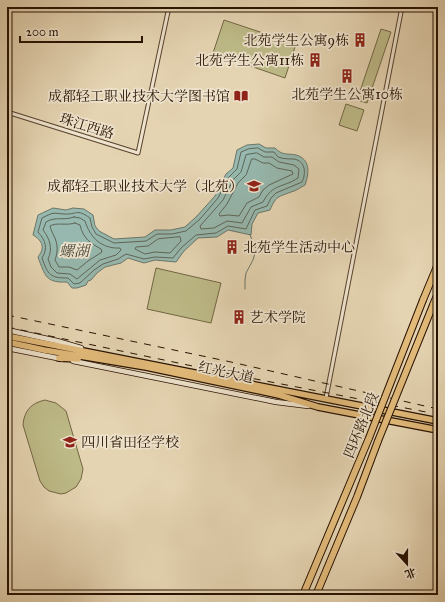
<svg xmlns="http://www.w3.org/2000/svg" width="445" height="602" viewBox="0 0 445 602" font-family="'IM FELL Great Primer','Noto Serif SC',serif">
<rect width="100%" height="100%" fill="#e5d4b2"/>
<filter id="stains"><feTurbulence type="fractalNoise" baseFrequency=".005" numOctaves="4"/><feColorMatrix values="0 0 0 0 .2 0 0 0 0 .09 0 0 0 0 .02 0 0 0 .5 -.17"/></filter>
<radialGradient id="worn" r=".72"><stop offset=".6" stop-color="#630" stop-opacity="0"/><stop offset="1" stop-color="#630" stop-opacity=".3"/></radialGradient>
<path fill="#bdba87" stroke="#726644" d="M 224,20 L 296,44 L 285,78 L 213,53 Z
M 381,29 L 391,32 L 367,103 L 357,100 Z
M 346,104 L 364,110 L 357,131 L 339,125 Z
M 156,268 L 221,283 L 211,323 L 147,309 Z
M 45,400 L 56,403 L 66,411 L 83,469 L 81,479 L 76,487 L 66,493 L 61,494 L 49,491 L 44,487 L 40,481 L 23,425 C 24,411 31,403 45,400 Z"/>
<path fill="#96b8ae" stroke="#6a7669" d="M 259,144 L 266,148 L 275,148 C 283,156 286,153 296,155 C 311,159 309,174 305,185 C 301,187 296,191 291,192 C 278,197 276,196 270,210 L 258,213 L 252,224 L 251,235 L 228,230 L 217,237 L 198,238 L 184,251 L 176,262 L 155,260 L 144,263 L 128,258 L 121,263 L 105,267 L 97,273 L 91,280 L 88,281 L 86,285 L 77,288 L 72,288 L 67,282 C 46,283 45,276 38,257 C 45,248 43,241 33,235 L 38,215 L 53,208 L 66,210 L 73,208 L 84,209 L 93,215 L 95,226 L 99,231 L 114,239 L 145,237 L 155,230 L 171,230 L 185,227 L 197,216 L 215,196 L 226,174 L 233,168 L 237,150 L 247,145 Z"/>
<g fill="none" stroke-linecap="round" stroke-linejoin="round">
<path stroke="#5f6558" stroke-width="1" d="M 258,148 L 265,152 L 274,152 C 275,154 277,155 278,157 C 283,159 289,159 294,159 C 306,161 306,174 302,182 L 276,193 L 271,198 L 267,206 L 255,210 L 246,229 L 228,226 L 216,233 L 196,235 L 181,248 L 173,258 L 155,257 L 144,259 L 126,254 L 118,259 L 103,264 L 94,270 L 80,283 L 74,284 L 68,278 C 50,278 48,275 42,258 C 48,248 46,241 38,232 L 42,218 C 54,212 52,213 64,214 C 77,215 76,208 90,218 L 92,227 L 96,234 L 114,243 L 146,241 L 157,234 L 172,234 L 186,231 L 200,219 L 218,198 L 229,177 L 237,169 L 241,152 L 248,149 Z
M 257,153 L 264,157 L 272,157 L 279,162 L 294,165 L 299,169 L 298,178 C 283,188 273,183 263,202 L 251,207 L 242,223 L 227,221 L 214,228 L 201,229 L 200,226 L 223,200 L 233,180 L 241,172 L 246,155 Z
M 252,159 L 255,159 L 263,163 L 269,163 L 277,168 L 292,171 L 293,174 L 269,185 L 263,190 L 259,197 L 247,203 L 239,216 L 228,215 L 220,216 L 219,214 L 227,204 L 238,183 L 246,175 Z
M 74,217 L 80,218 L 85,221 C 90,237 101,249 120,248 L 121,250 L 116,255 L 100,260 L 77,279 L 70,274 L 57,273 L 51,267 L 48,259 C 53,249 50,239 43,230 L 46,222 C 56,216 63,221 74,217 Z
M 75,223 L 80,225 C 83,238 90,243 101,249 L 102,252 L 88,261 L 77,270 L 69,267 L 59,267 L 55,260 C 58,252 58,244 54,236 C 52,232 51,230 50,226 C 56,222 67,226 75,223 Z
M 180,237 L 181,241 L 170,253 L 155,252 L 145,254 L 135,249 L 136,247 L 148,246 L 158,239 Z"/>
<path stroke="#6a7669" stroke-width="1" d="M 245,289 L 245,280 L 246,273 L 253,260 L 256,249 L 250,235"/>
<defs>
<path id="minor" d="M 7,112 L 138,153 L 169,7
M 326,398 L 402,7"/>
<path id="secondary" d="M 7,330 L 57,341 L 81,348
M 7,348 L 62,359
M 73,361 L 276,402 L 308,406"/>
<path id="trunk" d="M 7,336 L 438,421
M 7,342 L 44,350 L 146,367 L 279,395 L 318,407 L 438,430
M 59,358 L 78,359"/>
<path id="motorway" d="M 423,300 L 438,264
M 433,305 L 438,293
M 303,595 L 369,438
M 316,595 L 357,497 L 378,441"/>
</defs>
<use href="#minor" stroke="#57422e" stroke-width="5"/>
<use href="#secondary" stroke="#281202" stroke-width="6"/>
<use href="#trunk" stroke="#281202" stroke-width="8"/>
<use href="#motorway" stroke="#281202" stroke-width="8"/>
<use href="#minor" stroke="#eee3cd" stroke-width="3"/>
<use href="#secondary" stroke="#eee3cd" stroke-width="4.5"/>
<use href="#trunk" stroke="#e2ba79" stroke-width="5.5"/>
<use href="#motorway" stroke="#e2ba79" stroke-width="6"/>
<path stroke="#281202" stroke-width="1" stroke-dasharray="7 7" stroke-linecap="butt" d="M 7,315 L 231,362 L 438,409
M 7,327 L 240,376 L 426,412"/>
<defs>
<path id="motorway-bridge" d="M 369,438 L 423,300
M 378,441 L 433,305"/>
</defs>
<use href="#motorway-bridge" stroke="#281202" stroke-width="8" stroke-linecap="butt"/>
<use href="#motorway-bridge" stroke="#e2ba79" stroke-width="6"/>
</g>
<defs>
<symbol id="building-bare" viewBox="-9 -9 18 18"><path d="M-4-6H4V6H1V3H-1V6H-4ZM-2.5-4.3h1.7v1.8h-1.7ZM.8-4.3h1.7v1.8H.8ZM-2.5-1h1.7V.8h-1.7ZM.8-1h1.7V.8H.8Z" fill="#8f2418" stroke="#eee3cd" stroke-width="2.5" paint-order="stroke"/></symbol>
<symbol id="library-bare" viewBox="-9 -9 18 18"><path d="M-6-4Q-3-5.5-.7-3.5V5Q-3 3-6 4ZM6-4Q3-5.5 .7-3.5V5Q3 3 6 4Z" fill="#8f2418" stroke="#eee3cd" stroke-width="2.5" paint-order="stroke"/></symbol>
<symbol id="university-bare" viewBox="-9 -9 18 18"><path d="M0-5L7-2L0 1L-7-2ZM-4 1L0 2.5L4 1V4Q0 6-4 4Z" fill="#8f2418" stroke="#eee3cd" stroke-width="2.5" paint-order="stroke"/></symbol>
<symbol id="school-bare" viewBox="-9 -9 18 18"><path d="M0-5L7-2L0 1L-7-2ZM-4 1L0 2.5L4 1V4Q0 6-4 4Z" fill="#8f2418" stroke="#eee3cd" stroke-width="2.5" paint-order="stroke"/></symbol>
</defs>
<g fill-rule="evenodd">
<use href="#building-bare" x="350" y="30" width="20" height="20"/>
<use href="#building-bare" x="305" y="50" width="20" height="20"/>
<use href="#building-bare" x="337" y="66" width="20" height="20"/>
<use href="#library-bare" x="231" y="86" width="20" height="20"/>
<use href="#university-bare" x="244" y="176" width="20" height="20"/>
<use href="#building-bare" x="222" y="237" width="20" height="20"/>
<use href="#building-bare" x="229" y="307" width="20" height="20"/>
<use href="#school-bare" x="60" y="432" width="20" height="20"/>
</g>
<g text-anchor="middle" stroke-width="3.5" stroke-linejoin="round" paint-order="stroke">
<g font-size="14" fill="#281202" stroke="#eee3cd" text-anchor="end">
<text x="349" y="45">北苑学生公寓9栋</text>
<text x="304" y="65">北苑学生公寓11栋</text>
<text x="347" y="99" text-anchor="middle">北苑学生公寓10栋</text>
<text x="230" y="101">成都轻工职业技术大学图书馆</text>
<text x="243" y="191">成都轻工职业技术大学（北苑）</text>
<text x="243" y="252" text-anchor="start">北苑学生活动中心</text>
<text x="250" y="322" text-anchor="start">艺术学院</text>
<text x="81" y="447" text-anchor="start">四川省田径学校</text>
</g>
<g font-size="14" fill="#281202" stroke="#eee3cd">
<text transform="translate(87 126) rotate(17)" y="5">珠江西路</text>
<text transform="translate(226 372) rotate(12)" y="5">红光大道</text>
<text transform="translate(361 425) rotate(-68)" y="5">四环路北段</text>
</g>
<g font-size="15" font-style="italic" fill="#4e4c3e" stroke="#eee3cd">
<text x="74" y="256">螺湖</text>
</g>
</g>
<rect width="445" height="602" fill="none" stroke="#e5d4b2" stroke-width="24"/>
<rect x="8" y="8" width="429" height="586" fill="none" stroke="#281202" stroke-width="2"/>
<rect x="12" y="12" width="421" height="578" fill="none" stroke="#281202"/>
<g transform="translate(407 564) rotate(159)" stroke="#eee3cd" stroke-width="3" paint-order="stroke">
<path d="M0-3L7 15L0 10L-7 15Z" fill="#281202"/>
<text y="-6" font-size="11" font-weight="bold" text-anchor="middle" fill="#281202">北</text>
</g>
<path d="M20 36v6h122v-6" fill="none" stroke="#281202" stroke-width="2"/>
<text x="26" y="36" font-size="12" fill="#281202" stroke="#eee3cd" stroke-width="3" paint-order="stroke">200 m</text>
<rect width="100%" height="100%" filter="url(#stains)"/>
<rect width="100%" height="100%" fill="url(#worn)"/>
</svg>
